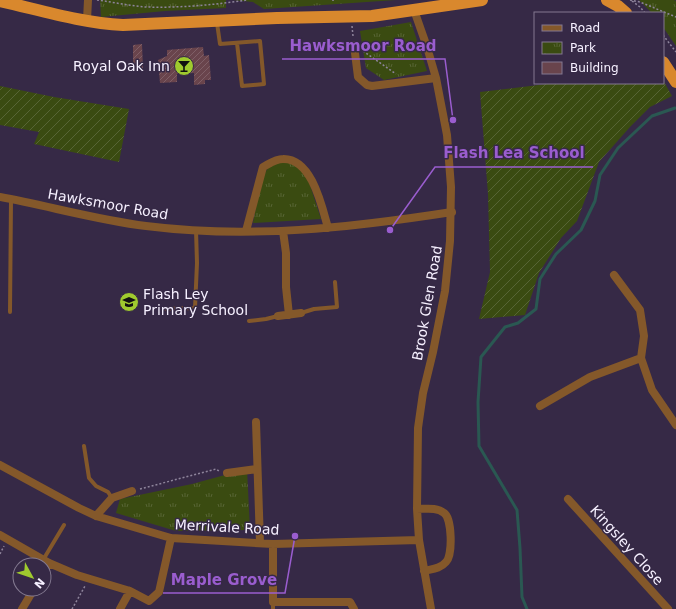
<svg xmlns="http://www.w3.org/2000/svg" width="676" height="609" viewBox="0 0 676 609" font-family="'DejaVu Sans',sans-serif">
<defs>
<pattern id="park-tufts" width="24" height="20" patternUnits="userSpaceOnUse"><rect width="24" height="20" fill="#3a4b11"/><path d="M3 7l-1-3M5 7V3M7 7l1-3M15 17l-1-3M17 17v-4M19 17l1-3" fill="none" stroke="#576535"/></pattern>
<pattern id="garden-furrows" width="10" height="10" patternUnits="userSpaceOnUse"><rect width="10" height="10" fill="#3a4b11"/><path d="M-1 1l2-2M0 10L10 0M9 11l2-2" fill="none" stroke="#576535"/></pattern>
<pattern id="building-hatch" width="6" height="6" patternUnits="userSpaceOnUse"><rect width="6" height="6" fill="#69444c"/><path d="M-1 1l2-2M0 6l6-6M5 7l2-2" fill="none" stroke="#7f5f67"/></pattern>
</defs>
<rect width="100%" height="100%" fill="#362946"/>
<path fill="url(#park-tufts)" d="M 100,0 L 226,0 L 226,8 L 165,11 L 101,17 Z
M 233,0 L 396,0 L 264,9 L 253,2 Z
M 639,0 L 674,0 L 676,1 L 676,46 L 663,27 L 663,13 L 652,13 Z
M 411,22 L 427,71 L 384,80 L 366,68 L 360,31 Z
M 283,161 L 296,165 L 308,179 L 321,219 L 253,223 L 261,180 L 269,166 Z
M 247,469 L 250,530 L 176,531 L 116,513 L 120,499 L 192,484 Z"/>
<path fill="url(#garden-furrows)" d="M 663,80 L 672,96 L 650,107 L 630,127 L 599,162 L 577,221 L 561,238 L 539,273 L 525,315 L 479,319 L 490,272 L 488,194 L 480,92 L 555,83 L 663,83 Z
M 0,86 L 54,97 L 129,109 L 119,162 L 34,144 L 39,132 L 0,125 Z"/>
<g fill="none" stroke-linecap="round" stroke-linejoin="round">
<path stroke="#2a5852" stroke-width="3" d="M 527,609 L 522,597 L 520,548 L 517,510 L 479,446 L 478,402 L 481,357 L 505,327 L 518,323 L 536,309 L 540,279 L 556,254 L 581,230 L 595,201 L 600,175 L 618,148 L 652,116 L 675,108"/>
</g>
<path fill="url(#building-hatch)" d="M 142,44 L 143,69 L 133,69 L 133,45 Z
M 203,47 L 204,56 L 209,55 L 211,80 L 205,80 L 205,84 L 194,85 L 194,73 L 177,74 L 177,82 L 160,83 L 158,60 L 167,56 L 167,50 Z"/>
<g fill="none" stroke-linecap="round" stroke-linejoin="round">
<path stroke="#8e849b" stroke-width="1.5" stroke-dasharray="2 2" stroke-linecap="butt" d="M 97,0 C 113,2 130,6 146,7 C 179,8 214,5 247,0
M 332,0 L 335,0
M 630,0 L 640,2 L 676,17
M 632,1 L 640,7 L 645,13
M 352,26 L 353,36
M 663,35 L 676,52
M 363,51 L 396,74
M 140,489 L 216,469 L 219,471
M 0,554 L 4,546
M 72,609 L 85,586"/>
<path stroke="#84582a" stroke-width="4" d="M 217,23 L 220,44 L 260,41 L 264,84 L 242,86 L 237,43
M 166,309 L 195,308 L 197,263 L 196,230
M 10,312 L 11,200
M 301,313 L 314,309 L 337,307 L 335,282
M 249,321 L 266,319 L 278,316
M 84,446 L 89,478 L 96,486 L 108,492 L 112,498
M 43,560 L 64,525
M 273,602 L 273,609"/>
<path stroke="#84582a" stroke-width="8" d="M 414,10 L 427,47 L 436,78 L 447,135 L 451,187 L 450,241 L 445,291 L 433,352 L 423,393 L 418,428 L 417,509 L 419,540 L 431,609
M 87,20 L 88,0
M 354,45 L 358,77 L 367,85 L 372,86 L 436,78
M 0,197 C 49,206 97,220 146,226 C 249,239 349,228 452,212
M 246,231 L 263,167 C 269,164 275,159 283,159 C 312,158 322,207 328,228
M 283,231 L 286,253 L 286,287 L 289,315
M 614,275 L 640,310 L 644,336 L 641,358 L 652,390 L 676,425
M 278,316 L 301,313
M 540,406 L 590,377 L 641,358
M 256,422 L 260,543
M 0,465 L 79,508 L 96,516 L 171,538 L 273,544 L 419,540
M 227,473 L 257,469
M 568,499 L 668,609
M 417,509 C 426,509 437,507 444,513 C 452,518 453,555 446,562 C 440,569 432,569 424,571
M 96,516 L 112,498 L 132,491
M 0,535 L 49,563 L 77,575 L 130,591 L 149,601 L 159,592 L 171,538
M 273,544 L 273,602 L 350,602 L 354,609
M 44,572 L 49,563
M 22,609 L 34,589
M 120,609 L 130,591"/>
<path stroke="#d9882d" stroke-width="12" d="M 607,0 L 618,6 L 626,13
M 0,1 C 40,10 81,23 123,25 L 277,18 L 372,16 L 482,0
M 663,62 L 676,82"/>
</g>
<defs>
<symbol id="bar-disc" viewBox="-11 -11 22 22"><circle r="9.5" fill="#9fca2e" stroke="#362946"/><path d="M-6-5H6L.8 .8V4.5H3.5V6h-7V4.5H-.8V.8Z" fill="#111"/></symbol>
<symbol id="school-disc" viewBox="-11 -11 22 22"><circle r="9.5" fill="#9fca2e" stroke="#362946"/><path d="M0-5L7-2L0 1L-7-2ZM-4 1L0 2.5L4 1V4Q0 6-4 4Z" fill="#111"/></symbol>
</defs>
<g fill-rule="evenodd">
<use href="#bar-disc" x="173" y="55" width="22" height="22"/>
<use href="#school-disc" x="118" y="291" width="22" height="22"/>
</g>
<g text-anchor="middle" stroke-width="3" stroke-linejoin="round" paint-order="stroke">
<g font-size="14" fill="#f6f0ff" stroke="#362946" text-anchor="end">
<text x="170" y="71">Royal Oak Inn</text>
<text x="143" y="299" text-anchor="start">Flash Ley<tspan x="143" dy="16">Primary School</tspan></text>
</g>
<g font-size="14" fill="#f6f0ff" stroke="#362946">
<text transform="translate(108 204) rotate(10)" y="5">Hawksmoor Road</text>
<text transform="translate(427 303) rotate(-80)" y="5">Brook Glen Road</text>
<text transform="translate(227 527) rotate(3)" y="5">Merrivale Road</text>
<text transform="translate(627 545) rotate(48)" y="5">Kingsley Close</text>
</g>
</g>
<path fill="none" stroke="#9a5dcf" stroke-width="1.5" d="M453 120L445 59H282M390 230L435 167H593M295 536L285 593H163"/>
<g fill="#9a5dcf" stroke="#362946" stroke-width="1.5">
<circle cx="453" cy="120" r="4"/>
<circle cx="390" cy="230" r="4"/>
<circle cx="295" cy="536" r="4"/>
</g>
<g font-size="15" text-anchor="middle" font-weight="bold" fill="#9a5dcf" stroke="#362946" stroke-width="3" stroke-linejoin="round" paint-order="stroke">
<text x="363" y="51">Hawksmoor Road</text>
<text x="514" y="158">Flash Lea School</text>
<text x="224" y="585">Maple Grove</text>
</g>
<rect x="534" y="12" width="130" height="72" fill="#362946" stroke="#837990"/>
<rect x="542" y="25" width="20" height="6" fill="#84582a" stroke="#837990"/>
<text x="570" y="32" font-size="12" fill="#f6f0ff">Road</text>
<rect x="542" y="42" width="20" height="12" fill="url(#park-tufts)" stroke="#837990"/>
<text x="570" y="52" font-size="12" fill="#f6f0ff">Park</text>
<rect x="542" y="62" width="20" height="12" fill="#69444c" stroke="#837990"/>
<text x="570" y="72" font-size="12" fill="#f6f0ff">Building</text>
<g transform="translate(32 577) rotate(130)"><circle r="19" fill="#362946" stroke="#837990"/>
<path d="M0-3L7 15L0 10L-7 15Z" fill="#9fca2e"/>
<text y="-6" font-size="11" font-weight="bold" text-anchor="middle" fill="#f6f0ff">N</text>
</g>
</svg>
